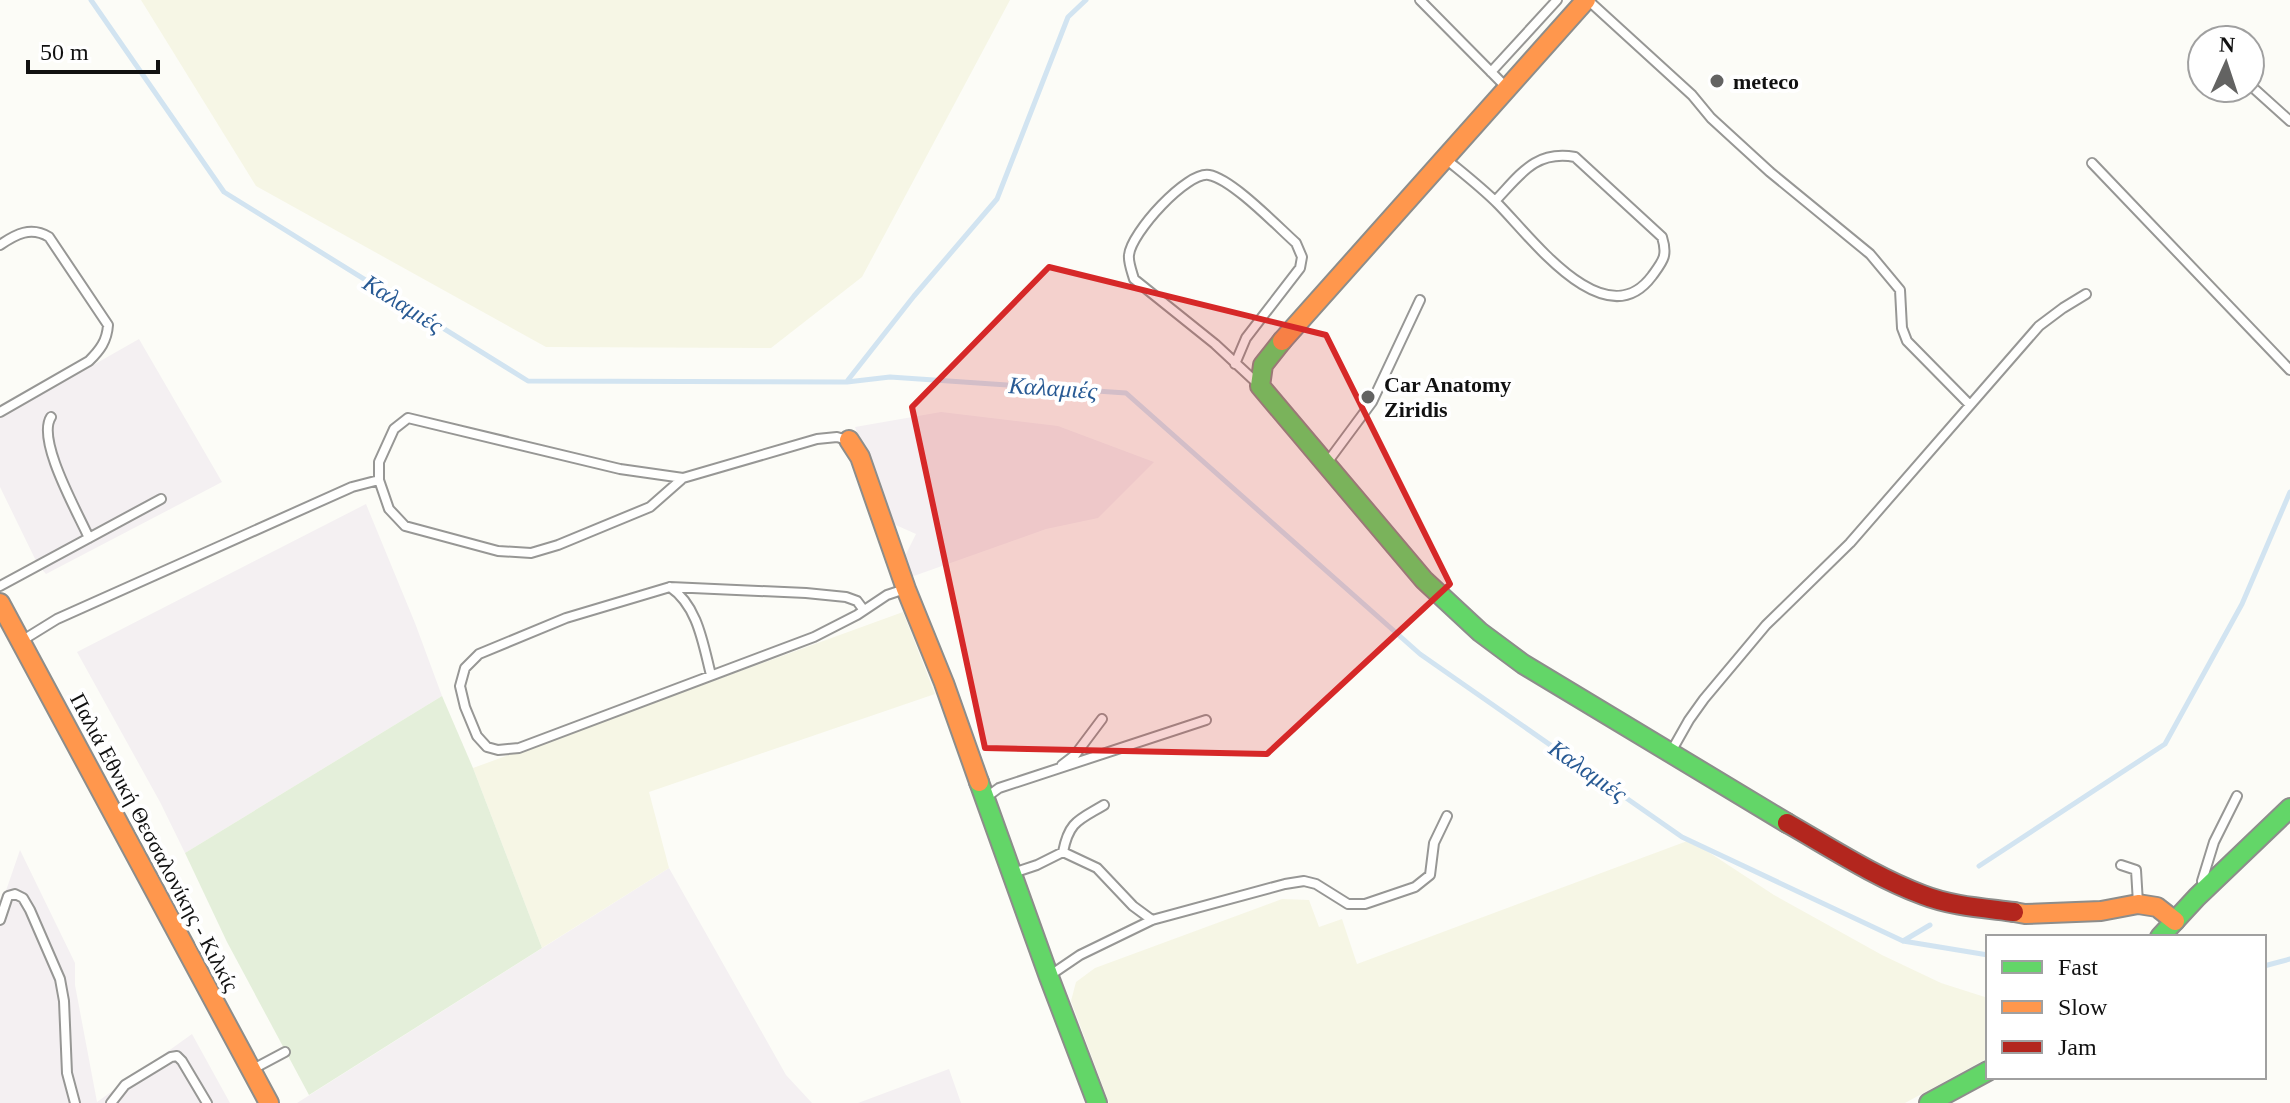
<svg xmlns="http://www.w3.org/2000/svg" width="2290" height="1103" viewBox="0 0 2290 1103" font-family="'Times New Roman',serif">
<rect width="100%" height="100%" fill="#fcfcf7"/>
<path fill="#f4f0f2" d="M 139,339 L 222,482 L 46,574 L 38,565 L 0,487 L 0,418 Z
M 941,412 L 1058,426 L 1154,462 L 1098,518 L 1046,529 L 911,577 L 904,558 L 916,534 L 889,522 L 855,427 Z
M 366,504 L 415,623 L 442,696 L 185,853 L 160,802 L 77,652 Z
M 20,850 L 75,963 L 75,985 L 97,1102 L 192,1034 L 230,1103 L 0,1103 L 0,908 Z
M 669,868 L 786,1075 L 812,1103 L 297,1103 Z
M 949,1069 L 961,1103 L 858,1103 Z"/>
<path fill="#f6f6e5" d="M 141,0 L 1010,0 L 862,277 L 771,348 L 546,347 L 256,186 Z
M 903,612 L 935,694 L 649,792 L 669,868 L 542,948 L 473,768 Z
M 1690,840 L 1774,895 L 1882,955 L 1941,983 L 1988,998 L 1988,1058 L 1905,1103 L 1109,1103 L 1071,1001 L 1076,982 L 1095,968 L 1282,899 L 1309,900 L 1319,927 L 1342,919 L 1357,964 Z"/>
<path fill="#e4efda" d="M 442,696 L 473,768 L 542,948 L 309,1095 L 227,942 L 185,853 Z"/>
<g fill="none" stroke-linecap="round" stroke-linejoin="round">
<path stroke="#d2e4f1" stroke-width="5" d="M 91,0 L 224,192 L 528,381 L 847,382 L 890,377 L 1126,393 L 1420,654 L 1682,837 L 1903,941 L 1988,955
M 848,380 L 914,296 L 997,199 L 1068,17 L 1086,0
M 1979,866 L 2165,744 L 2242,604 L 2290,492
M 1903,941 L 1930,925
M 2264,966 L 2290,959"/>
<defs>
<path id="lane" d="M 1420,0 L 1504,85
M 1589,1 L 1692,95 L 1711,118 L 1770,172 L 1870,254 L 1900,290 L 1902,328 L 1907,341 L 1970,405
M 1491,72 L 1557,0
M 2250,85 L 2290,121
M 1447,160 C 1464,174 1482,188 1498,204 C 1530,236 1605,339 1652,276 C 1663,261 1668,256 1662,237 L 1575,157 C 1535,150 1520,175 1495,201
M 2092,163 L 2290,370
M 0,245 C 16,234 31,226 49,237 L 108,325 C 107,341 100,350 89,361 L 0,412
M 1235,364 L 1246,338 L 1300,268 L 1302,257 L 1296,243 C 1277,226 1232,179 1209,175 C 1187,171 1131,233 1129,255 C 1128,262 1132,272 1134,279 L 1215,344 L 1257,383
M 51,417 C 36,440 78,513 89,538
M 1329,460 L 1372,402 L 1420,300
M 683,478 L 620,469 L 408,418 L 394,429 L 379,462 L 379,480 L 389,509 L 405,526 L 498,551 L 531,553 L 558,545 L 650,507 L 683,478 L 817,439 L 837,437 L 847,440
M 0,586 L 161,499
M 670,587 C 698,606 703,644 711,675
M 863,609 L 857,601 L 846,597 L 806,593 L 670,587 L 566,618 L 479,654 L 465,668 L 460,686 L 465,707 L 477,736 L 487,747 L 498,750 L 519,748 L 814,637 L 857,615 L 887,595 L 902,590
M 23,640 L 57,619 L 352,487 L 379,480
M 1672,750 L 1689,720 L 1704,699 L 1766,625 L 1850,543 L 2039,326 L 2063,308 L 2086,294
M 1062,765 L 1075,755 L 1102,719
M 988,796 L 999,788 L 1206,720
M 1063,852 L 1097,868 L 1133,906 L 1152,920
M 2121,865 L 2136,870 L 2138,903
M 1016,872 L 1037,865 L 1063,852 C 1069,821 1079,820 1104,805
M 2202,881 L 2214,842 L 2237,796
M 0,920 L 8,896 L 15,894 L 23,898 L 30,910 L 60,979 L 64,1001 L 67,1073 L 75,1103
M 1052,974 L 1080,955 L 1152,920 L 1285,884 L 1304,881 L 1316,884 L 1348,904 L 1365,904 L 1415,887 L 1430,875 L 1434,843 L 1447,816
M 255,1068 L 285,1052
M 111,1103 L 125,1085 L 171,1057 L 177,1056 L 182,1061 L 207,1103"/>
<path id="fast" d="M 1282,341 L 1263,365 L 1260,386 L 1424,580 L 1480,632 L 1523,664 L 1787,823
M 979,782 L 1049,977 L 1097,1103
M 2160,937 L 2197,897 L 2290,808
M 1929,1103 L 1988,1071"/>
<path id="slow" d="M 1282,341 L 1586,0
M 849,440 L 860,457 L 906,589 L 944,683 L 979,782
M 0,603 L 269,1103
M 2014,912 L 2025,914 L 2101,911 L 2138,904 L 2157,907 L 2175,921"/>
<path id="jam" d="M 1787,823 C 1831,848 1875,877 1923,895 C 1951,906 1983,908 2014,912"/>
</defs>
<use href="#lane" stroke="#979795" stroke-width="12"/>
<use href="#fast" stroke="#8d8d8b" stroke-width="22"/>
<use href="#slow" stroke="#8d8d8b" stroke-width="22"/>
<use href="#jam" stroke="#8d8d8b" stroke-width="22"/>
<use href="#lane" stroke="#fffffe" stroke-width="8"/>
<use href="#fast" stroke="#63d668" stroke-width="18"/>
<use href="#slow" stroke="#ff974d" stroke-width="18"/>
<use href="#jam" stroke="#b3261e" stroke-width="18"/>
</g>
<path fill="#d62828" fill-opacity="0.2" stroke="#d62828" stroke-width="6" stroke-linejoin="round" d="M 1049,267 L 1326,335 L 1450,584 L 1267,754 L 985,748 L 912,407 Z"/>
<g fill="#636362" stroke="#fff" stroke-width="3">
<circle cx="1717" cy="81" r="8"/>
<circle cx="1368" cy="397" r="8"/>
</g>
<g text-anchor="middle" stroke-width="8" stroke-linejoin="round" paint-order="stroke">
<g font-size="22" font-weight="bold" fill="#111" stroke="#fff" text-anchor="start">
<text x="1733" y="89">meteco</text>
<text x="1384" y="392">Car Anatomy<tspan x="1384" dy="25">Ziridis</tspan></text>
</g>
<g font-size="22" fill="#111" stroke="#fff">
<text transform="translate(155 842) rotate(62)" y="8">Παλιά Εθνική Θεσσαλονίκης - Κιλκίς</text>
</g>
<g font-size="24" font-style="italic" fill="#285a94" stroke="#fff">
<text transform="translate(403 304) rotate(32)" y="8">Καλαμιές</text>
<text transform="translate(1053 388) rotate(4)" y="8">Καλαμιές</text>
<text transform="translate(1588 771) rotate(35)" y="8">Καλαμιές</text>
</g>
</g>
<rect x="1986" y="935" width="280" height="144" fill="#ffffff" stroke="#a0a0a0" stroke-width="2"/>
<rect x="2002" y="961" width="40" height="12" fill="#63d668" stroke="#a0a0a0" stroke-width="2"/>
<text x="2058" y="975" font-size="24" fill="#111111">Fast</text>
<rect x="2002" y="1001" width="40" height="12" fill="#ff974d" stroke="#a0a0a0" stroke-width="2"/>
<text x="2058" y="1015" font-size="24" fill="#111111">Slow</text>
<rect x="2002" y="1041" width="40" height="12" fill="#b3261e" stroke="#a0a0a0" stroke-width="2"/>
<text x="2058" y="1055" font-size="24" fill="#111111">Jam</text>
<g transform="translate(2226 64) rotate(3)"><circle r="38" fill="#ffffff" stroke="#a0a0a0" stroke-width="2"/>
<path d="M0-6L14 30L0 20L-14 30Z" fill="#636362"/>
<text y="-12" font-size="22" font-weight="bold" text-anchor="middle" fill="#111111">N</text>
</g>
<path d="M28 60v12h130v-12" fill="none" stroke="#111111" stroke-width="4"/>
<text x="40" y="60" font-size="24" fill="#111111" stroke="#ffffff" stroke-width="6" paint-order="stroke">50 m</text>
</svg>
